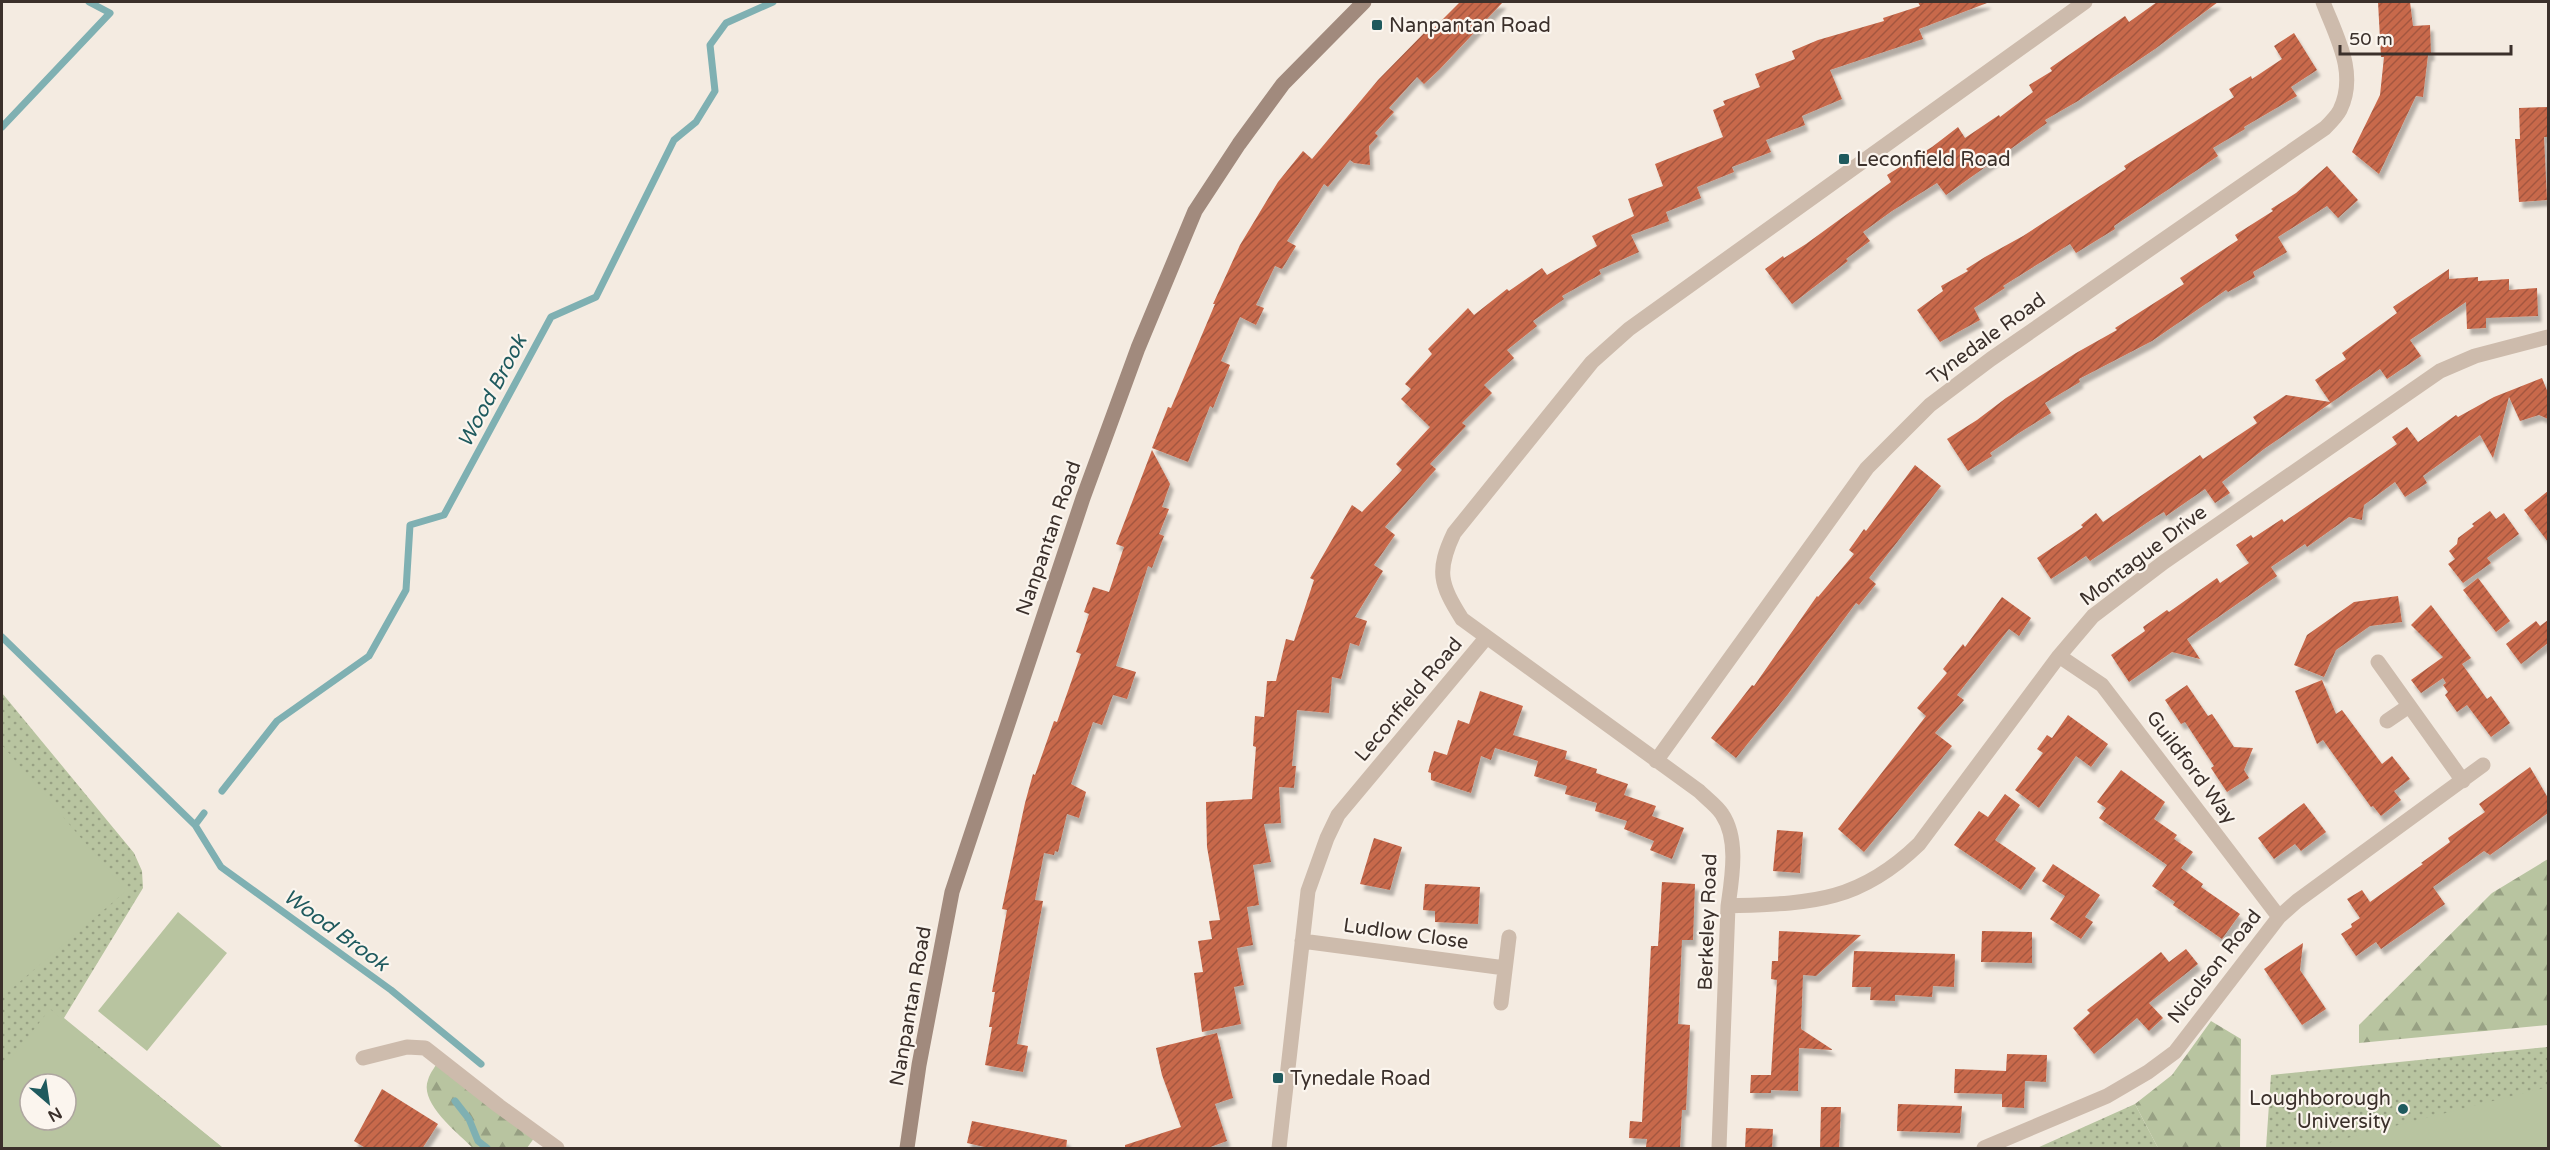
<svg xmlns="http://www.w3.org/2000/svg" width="2550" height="1150" viewBox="0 0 2550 1150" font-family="'Varela Round',sans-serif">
<defs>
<pattern id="forest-firs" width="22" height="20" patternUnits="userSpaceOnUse" patternTransform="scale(1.5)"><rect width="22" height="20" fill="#b8c4a0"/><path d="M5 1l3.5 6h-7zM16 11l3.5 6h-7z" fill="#97a083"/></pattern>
<pattern id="park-dots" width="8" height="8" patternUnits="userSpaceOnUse" patternTransform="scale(1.5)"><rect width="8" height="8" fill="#b8c4a0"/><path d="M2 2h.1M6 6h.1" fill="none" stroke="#97a083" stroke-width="1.8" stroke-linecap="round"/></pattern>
<pattern id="building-hatch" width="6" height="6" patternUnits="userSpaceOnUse" patternTransform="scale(1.5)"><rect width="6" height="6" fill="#c8694b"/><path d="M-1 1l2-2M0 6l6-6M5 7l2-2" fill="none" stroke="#a4573f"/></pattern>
<filter id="shadow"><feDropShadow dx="3.5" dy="6" stdDeviation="1.5" flood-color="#0004"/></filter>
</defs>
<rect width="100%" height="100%" fill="#f4ebe1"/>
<path fill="url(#forest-firs)" d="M 2548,859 L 2548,1025 L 2359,1043 L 2359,1025 L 2492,893 Z
M 2211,1021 L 2241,1039 L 2240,1148 L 2158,1148 L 2135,1104 L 2172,1075 Z
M 440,1059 L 537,1134 L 527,1148 L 473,1148 C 458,1133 419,1103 428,1080 C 430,1073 436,1065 440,1059 Z"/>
<path fill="url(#park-dots)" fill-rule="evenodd" d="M 2,693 L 134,853 L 142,871 L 143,888 L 64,1018 L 223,1148 L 2,1148 ZM 30,1084 L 66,1084 L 66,1120 L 30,1120 Z
M 2548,1047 L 2548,1148 L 2266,1148 L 2271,1075 Z
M 2135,1104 L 2158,1148 L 2037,1148 Z"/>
<path fill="#b8c4a0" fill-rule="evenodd" d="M 2,745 L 126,891 L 2,997 Z
M 178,912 L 227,953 L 147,1051 L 98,1011 Z
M 50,1009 L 223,1148 L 2,1148 L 2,1070 ZM 30,1084 L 66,1084 L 66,1120 L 30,1120 Z
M 2548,1087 L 2548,1148 L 2308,1148 Z"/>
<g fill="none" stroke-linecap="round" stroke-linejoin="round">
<path stroke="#7fb0b2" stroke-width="7" d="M 2,127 L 110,13 L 89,2
M 2,637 L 195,825
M 222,791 L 277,721 L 369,656 L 406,590 L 410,525 L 444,515 L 551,317 L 596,297 L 674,140 L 696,122 L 715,91 L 710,45 L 726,23 L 773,2
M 204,813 L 195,825 L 221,867 L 391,990 L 481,1064
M 455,1101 L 469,1119 L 478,1141 L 487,1148"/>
</g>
<path fill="url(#building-hatch)" filter="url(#shadow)" d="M 1460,2 L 1503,2 L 1439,70 L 1424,84 L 1417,77 L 1389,108 L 1394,112 L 1375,133 L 1378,136 L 1369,146 L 1370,165 L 1354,163 L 1350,160 L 1328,187 L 1324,184 L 1287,241 L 1296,246 L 1282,269 L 1275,266 L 1256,305 L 1264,308 L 1256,325 L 1240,317 L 1221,361 L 1230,365 L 1213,408 L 1210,406 L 1188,462 L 1152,448 L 1168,407 L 1171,408 L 1201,337 L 1215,304 L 1213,304 L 1240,245 L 1278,182 L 1303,151 L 1312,159 L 1378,80 L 1429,28 L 1432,30 Z
M 1918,2 L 1987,2 L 1987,3 L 1919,29 L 1923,39 L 1830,70 L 1842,99 L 1802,116 L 1805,125 L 1766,140 L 1771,152 L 1732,167 L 1734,172 L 1697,187 L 1701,198 L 1666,212 L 1669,221 L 1631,235 L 1639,252 L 1599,270 L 1601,274 L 1562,296 L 1564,299 L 1533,321 L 1537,326 L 1507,350 L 1514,358 L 1484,385 L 1492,393 L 1462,423 L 1466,426 L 1430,464 L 1436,469 L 1385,527 L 1395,535 L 1374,565 L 1383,571 L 1355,617 L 1367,621 L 1359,646 L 1350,643 L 1341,679 L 1332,677 L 1329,713 L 1297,710 L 1292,766 L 1296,766 L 1294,788 L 1279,787 L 1281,823 L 1264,824 L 1271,862 L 1253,865 L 1259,905 L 1247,907 L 1253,945 L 1237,948 L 1244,985 L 1234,987 L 1241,1024 L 1202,1032 L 1194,973 L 1203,972 L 1198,941 L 1212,939 L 1209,921 L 1220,920 L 1207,847 L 1206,802 L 1252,799 L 1256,747 L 1253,746 L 1255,716 L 1264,717 L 1267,681 L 1276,681 L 1286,639 L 1294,641 L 1314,580 L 1310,578 L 1352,505 L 1362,512 L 1402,470 L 1396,464 L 1430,427 L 1401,399 L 1411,389 L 1405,384 L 1432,354 L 1428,349 L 1468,308 L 1474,315 L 1507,289 L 1509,291 L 1542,268 L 1547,275 L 1597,246 L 1592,236 L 1634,216 L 1628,199 L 1663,186 L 1655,164 L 1723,137 L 1713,110 L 1725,105 L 1723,101 L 1760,87 L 1755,74 L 1795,59 L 1792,51 L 1818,40 L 1884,21 L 1883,18 L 1920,6 Z
M 2157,2 L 2218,2 L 2155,49 L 2078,101 L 2045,120 L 2047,123 L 1946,195 L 1937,183 L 1892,211 L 1863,232 L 1870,241 L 1846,259 L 1848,261 L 1792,304 L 1765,269 L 1783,256 L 1784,258 L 1806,244 L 1891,182 L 1887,175 L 1932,147 L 1958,127 L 1965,138 L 1999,115 L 2000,117 L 2033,92 L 2029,85 L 2052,71 L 2050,68 L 2125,16 L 2129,22 Z
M 2378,2 L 2410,2 L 2413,26 L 2430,25 L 2431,55 L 2428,55 L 2423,97 L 2416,96 L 2379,174 L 2352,152 L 2380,95 L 2384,57 L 2381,57 Z
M 2294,33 L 2317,70 L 2291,87 L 2297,96 L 2244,127 L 2245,129 L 2213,148 L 2218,156 L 2114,226 L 2115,229 L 2076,253 L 2070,244 L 2003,286 L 2005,288 L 1974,308 L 1980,320 L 1940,342 L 1917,310 L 1943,291 L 1941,286 L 1968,271 L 1966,269 L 1985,257 L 2023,236 L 2126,169 L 2124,166 L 2234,97 L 2229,89 L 2251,76 L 2252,79 L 2282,59 L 2274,46 Z
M 2548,107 L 2548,137 L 2544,137 L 2547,200 L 2519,202 L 2515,139 L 2520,139 L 2519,108 Z
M 2327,166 L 2358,200 L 2338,218 L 2327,206 L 2278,237 L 2287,252 L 2253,272 L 2255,277 L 2228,292 L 2226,290 L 2152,341 L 2079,379 L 2080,382 L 2045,403 L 2051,413 L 2019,433 L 1990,453 L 1992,456 L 1968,471 L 1947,439 L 1977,420 L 2006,398 L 2076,353 L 2117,330 L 2115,328 L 2184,284 L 2180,278 L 2238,240 L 2235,235 L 2273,211 L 2271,209 L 2296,193 Z
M 2449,269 L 2449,279 L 2478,277 L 2478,281 L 2509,279 L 2509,290 L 2537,288 L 2538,316 L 2486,318 L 2486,328 L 2467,329 L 2466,302 L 2410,340 L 2421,356 L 2387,379 L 2380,369 L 2264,449 L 2222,482 L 2230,493 L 2215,503 L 2205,489 L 2166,516 L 2164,512 L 2157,516 L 2090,561 L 2086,556 L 2051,579 L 2037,558 L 2083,527 L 2081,525 L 2096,513 L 2103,522 L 2200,455 L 2203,459 L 2257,423 L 2253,417 L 2286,395 L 2330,402 L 2315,380 L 2346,359 L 2342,353 L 2397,313 L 2393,307 Z
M 2542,378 L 2548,393 L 2548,419 L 2539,415 L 2520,421 L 2509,397 L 2493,458 L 2480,435 L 2423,476 L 2427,483 L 2405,497 L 2395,482 L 2364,505 L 2362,520 L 2349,517 L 2307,547 L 2305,544 L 2271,567 L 2277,576 L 2187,639 L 2200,659 L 2172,652 L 2129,682 L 2111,655 L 2145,631 L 2143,627 L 2167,610 L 2169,612 L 2217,578 L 2220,583 L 2249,563 L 2236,545 L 2251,535 L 2253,538 L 2282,519 L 2284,522 L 2397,444 L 2392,437 L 2407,427 L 2418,442 L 2456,415 L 2458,417 L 2494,397 Z
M 1152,450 L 1170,484 L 1162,507 L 1169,509 L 1159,534 L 1164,536 L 1152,568 L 1148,566 L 1116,666 L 1136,672 L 1127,699 L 1113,695 L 1102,725 L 1093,722 L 1071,784 L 1086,792 L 1079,818 L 1067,814 L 1058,852 L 1055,851 L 1054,855 L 1044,853 L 1035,900 L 1043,901 L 1017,1044 L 1028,1046 L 1023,1072 L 985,1065 L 992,1027 L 989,1027 L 995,992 L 992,992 L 1007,910 L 1002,909 L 1025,803 L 1033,774 L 1035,775 L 1054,721 L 1057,722 L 1081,654 L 1076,652 L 1089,614 L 1084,612 L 1093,587 L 1109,592 L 1124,547 L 1116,544 Z
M 1915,465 L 1941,486 L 1869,578 L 1876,584 L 1859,605 L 1856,603 L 1788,694 L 1736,758 L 1711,738 L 1752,685 L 1754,686 L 1817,596 L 1818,597 L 1854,554 L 1849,550 L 1864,529 L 1866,531 Z
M 2548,491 L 2548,542 L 2524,510 Z
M 2490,511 L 2496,519 L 2504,513 L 2519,534 L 2487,558 L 2491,563 L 2463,583 L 2448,564 L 2455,559 L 2449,551 L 2457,544 L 2458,538 L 2474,526 L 2472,524 Z
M 2478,578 L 2510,621 L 2496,632 L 2463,590 Z
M 2398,596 L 2402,622 L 2370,626 L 2336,650 L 2324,677 L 2294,665 L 2307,635 L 2354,602 Z
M 2002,597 L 2031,618 L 2019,636 L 2009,629 L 1957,695 L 1964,700 L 1935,733 L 1952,746 L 1864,852 L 1838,829 L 1926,716 L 1917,708 L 1947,673 L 1943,669 L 1963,644 L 1965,647 Z
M 2431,605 L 2471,658 L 2462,664 L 2487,699 L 2491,696 L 2510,723 L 2491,737 L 2467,705 L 2457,712 L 2445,695 L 2448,692 L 2443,685 L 2446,683 L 2443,678 L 2421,693 L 2411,680 L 2443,657 L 2411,625 Z
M 2548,620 L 2548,643 L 2521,664 L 2506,644 L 2536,621 L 2540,626 Z
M 2322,680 L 2336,714 L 2342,710 L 2382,764 L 2392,756 L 2410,779 L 2394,791 L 2401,800 L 2381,816 L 2373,806 L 2371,807 L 2323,740 L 2317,744 L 2295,691 Z
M 2187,685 L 2208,716 L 2212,714 L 2234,747 L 2253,748 L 2244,770 L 2249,778 L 2227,792 L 2211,768 L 2214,766 L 2185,722 L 2181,724 L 2165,700 Z
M 1480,691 L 1523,706 L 1513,735 L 1567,751 L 1565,759 L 1597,769 L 1596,773 L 1628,784 L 1624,795 L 1656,806 L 1652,816 L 1684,828 L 1672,859 L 1650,850 L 1654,841 L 1624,829 L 1627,821 L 1595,811 L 1597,803 L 1565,794 L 1567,786 L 1534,776 L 1538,761 L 1495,748 L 1491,760 L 1481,756 L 1471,793 L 1431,780 L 1431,773 L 1428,772 L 1434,751 L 1447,755 L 1458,720 L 1469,724 Z
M 2068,715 L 2108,744 L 2091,767 L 2076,756 L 2039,808 L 2015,790 L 2043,753 L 2037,749 L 2047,735 L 2052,738 Z
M 2530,767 L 2548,798 L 2548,813 L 2490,855 L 2484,851 L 2433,887 L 2445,904 L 2381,949 L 2376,942 L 2356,956 L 2341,934 L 2352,927 L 2351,924 L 2360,918 L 2347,899 L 2362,890 L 2370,902 L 2423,864 L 2421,863 L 2450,842 L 2448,838 L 2485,812 L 2479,804 Z
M 2121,770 L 2165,802 L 2154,819 L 2177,835 L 2174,839 L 2193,852 L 2181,868 L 2203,884 L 2201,887 L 2240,914 L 2222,939 L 2173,905 L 2175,902 L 2152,886 L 2167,865 L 2099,818 L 2106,808 L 2097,802 Z
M 2005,794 L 2020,805 L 1995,840 L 2036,868 L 2021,890 L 1954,845 L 1979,811 L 1988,817 Z
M 2304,803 L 2326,832 L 2301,851 L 2295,844 L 2274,859 L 2258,838 Z
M 1777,830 L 1803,832 L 1800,873 L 1773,871 Z
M 1374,838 L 1402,847 L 1390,890 L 1360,884 Z
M 2053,864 L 2100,895 L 2085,917 L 2093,922 L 2081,939 L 2050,919 L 2065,896 L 2042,881 Z
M 1662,882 L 1695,884 L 1693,940 L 1682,940 L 1678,1024 L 1690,1025 L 1686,1110 L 1682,1110 L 1680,1148 L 1646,1147 L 1647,1139 L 1629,1138 L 1630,1121 L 1642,1122 L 1651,946 L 1658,946 Z
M 1425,884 L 1480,887 L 1478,924 L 1435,922 L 1435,911 L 1423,910 Z
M 1779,931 L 1861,935 L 1816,976 L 1803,975 L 1801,1029 L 1833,1050 L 1799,1048 L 1798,1091 L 1771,1090 L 1771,1093 L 1750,1093 L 1751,1075 L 1771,1075 L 1777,980 L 1771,979 L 1772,961 L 1778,961 Z
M 1982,931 L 2032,932 L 2032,963 L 1981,962 Z
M 2303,943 L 2300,970 L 2326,1009 L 2302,1025 L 2264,969 Z
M 2186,949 L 2198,964 L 2149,1003 L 2163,1018 L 2149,1031 L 2137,1018 L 2094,1054 L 2073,1028 L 2090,1013 L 2087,1010 L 2161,952 L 2169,962 Z
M 1854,951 L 1955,954 L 1954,987 L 1933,986 L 1932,997 L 1895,995 L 1895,1001 L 1870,1000 L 1871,987 L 1852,987 Z
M 1217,1033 L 1233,1098 L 1215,1104 L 1227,1141 L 1205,1149 L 1125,1149 L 1125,1145 L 1181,1127 L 1162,1075 L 1156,1048 Z
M 2007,1054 L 2047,1055 L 2046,1082 L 2025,1081 L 2024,1108 L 2002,1107 L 2002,1094 L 1954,1093 L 1955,1069 L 2006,1071 Z
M 382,1089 L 438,1124 L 422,1149 L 367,1149 L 354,1141 Z
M 1898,1104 L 1962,1106 L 1960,1133 L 1897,1131 Z
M 1821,1107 L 1841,1107 L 1839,1149 L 1820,1149 Z
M 972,1121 L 1067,1140 L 1066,1149 L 993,1149 L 967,1143 Z
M 1746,1128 L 1773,1129 L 1772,1149 L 1745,1149 Z"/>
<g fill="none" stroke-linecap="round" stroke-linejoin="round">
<path stroke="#cdbbac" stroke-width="15" d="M 2059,656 L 2102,685 L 2279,917
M 2378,662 L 2463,781
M 2387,721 L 2409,706
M 1656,761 L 1867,468 L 1930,405 L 1991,359 L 2325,128 C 2330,123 2337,116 2340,110 C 2358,73 2336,36 2323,2
M 1728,906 C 1809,903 1857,904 1919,844 L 2059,656 L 2093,616 L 2164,562 L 2440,371 L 2475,356 L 2548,337
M 1302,941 L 1505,968
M 1501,1003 L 1509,937
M 363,1058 L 407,1047 L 425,1048 L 499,1106 L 557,1148
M 1279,1148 L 1308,891 L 1327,838 L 1338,815 L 1486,638
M 1719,1148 L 1728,906 C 1732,878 1739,839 1722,814 C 1717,806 1706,798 1699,791 L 1462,619 C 1440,584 1436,571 1454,533 L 1592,362 L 1629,329 L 2085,2
M 1984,1148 L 2107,1096 L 2148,1072 L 2175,1052 L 2279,917 L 2297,901 L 2483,765"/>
<path stroke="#a18a7d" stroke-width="15" d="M 907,1148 L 919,1065 L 952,892 L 1083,498 L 1138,348 L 1195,211 L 1239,144 L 1283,84 L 1364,2"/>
</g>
<g fill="#1f5a5e" stroke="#fbf5ee" stroke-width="2">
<rect x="1371" y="19" width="12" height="12" rx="3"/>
<rect x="1838" y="153" width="12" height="12" rx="3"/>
<rect x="1272" y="1072" width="12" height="12" rx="3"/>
<circle cx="2403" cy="1109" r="6"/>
</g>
<g text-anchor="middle" stroke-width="4.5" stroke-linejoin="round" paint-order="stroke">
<g font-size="20" fill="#3b302b" stroke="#fbf5ee" text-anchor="start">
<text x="1389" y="32">Nanpantan Road</text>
<text x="1856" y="166">Leconfield Road</text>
<text x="1290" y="1085">Tynedale Road</text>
<text x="2391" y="1105" text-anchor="end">Loughborough<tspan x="2391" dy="23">University</tspan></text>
</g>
<g font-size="20" fill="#3b302b" stroke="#fbf5ee">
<text transform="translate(1986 338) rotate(-36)" y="7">Tynedale Road</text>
<text transform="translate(1048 538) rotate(-71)" y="7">Nanpantan Road</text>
<text transform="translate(2143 555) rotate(-37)" y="7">Montague Drive</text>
<text transform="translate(1408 699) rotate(-50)" y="7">Leconfield Road</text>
<text transform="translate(2192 767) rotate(53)" y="7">Guildford Way</text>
<text transform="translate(1707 922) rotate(-88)" y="7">Berkeley Road</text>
<text transform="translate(1406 933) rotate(8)" y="7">Ludlow Close</text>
<text transform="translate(2214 966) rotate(-52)" y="7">Nicolson Road</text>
<text transform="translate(910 1006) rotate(-80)" y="7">Nanpantan Road</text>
</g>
<g font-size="21" font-style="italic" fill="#1f5a5e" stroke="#fbf5ee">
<text transform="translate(492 391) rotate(-62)" y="7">Wood Brook</text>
<text transform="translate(336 930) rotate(36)" y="7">Wood Brook</text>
</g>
</g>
<rect width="2550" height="1150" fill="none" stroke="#3b302b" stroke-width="6"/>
<g transform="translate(48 1102) rotate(151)"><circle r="28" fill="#fbf5ee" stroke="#aea6a0" stroke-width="1.5"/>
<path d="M0-4.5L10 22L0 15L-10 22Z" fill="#1f5a5e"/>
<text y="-9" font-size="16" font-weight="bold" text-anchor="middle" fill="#3b302b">N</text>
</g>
<path d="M2340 45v9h171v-9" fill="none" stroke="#3b302b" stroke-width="3"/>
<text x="2349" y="45" font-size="18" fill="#3b302b" stroke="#fbf5ee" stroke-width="4.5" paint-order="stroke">50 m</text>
</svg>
